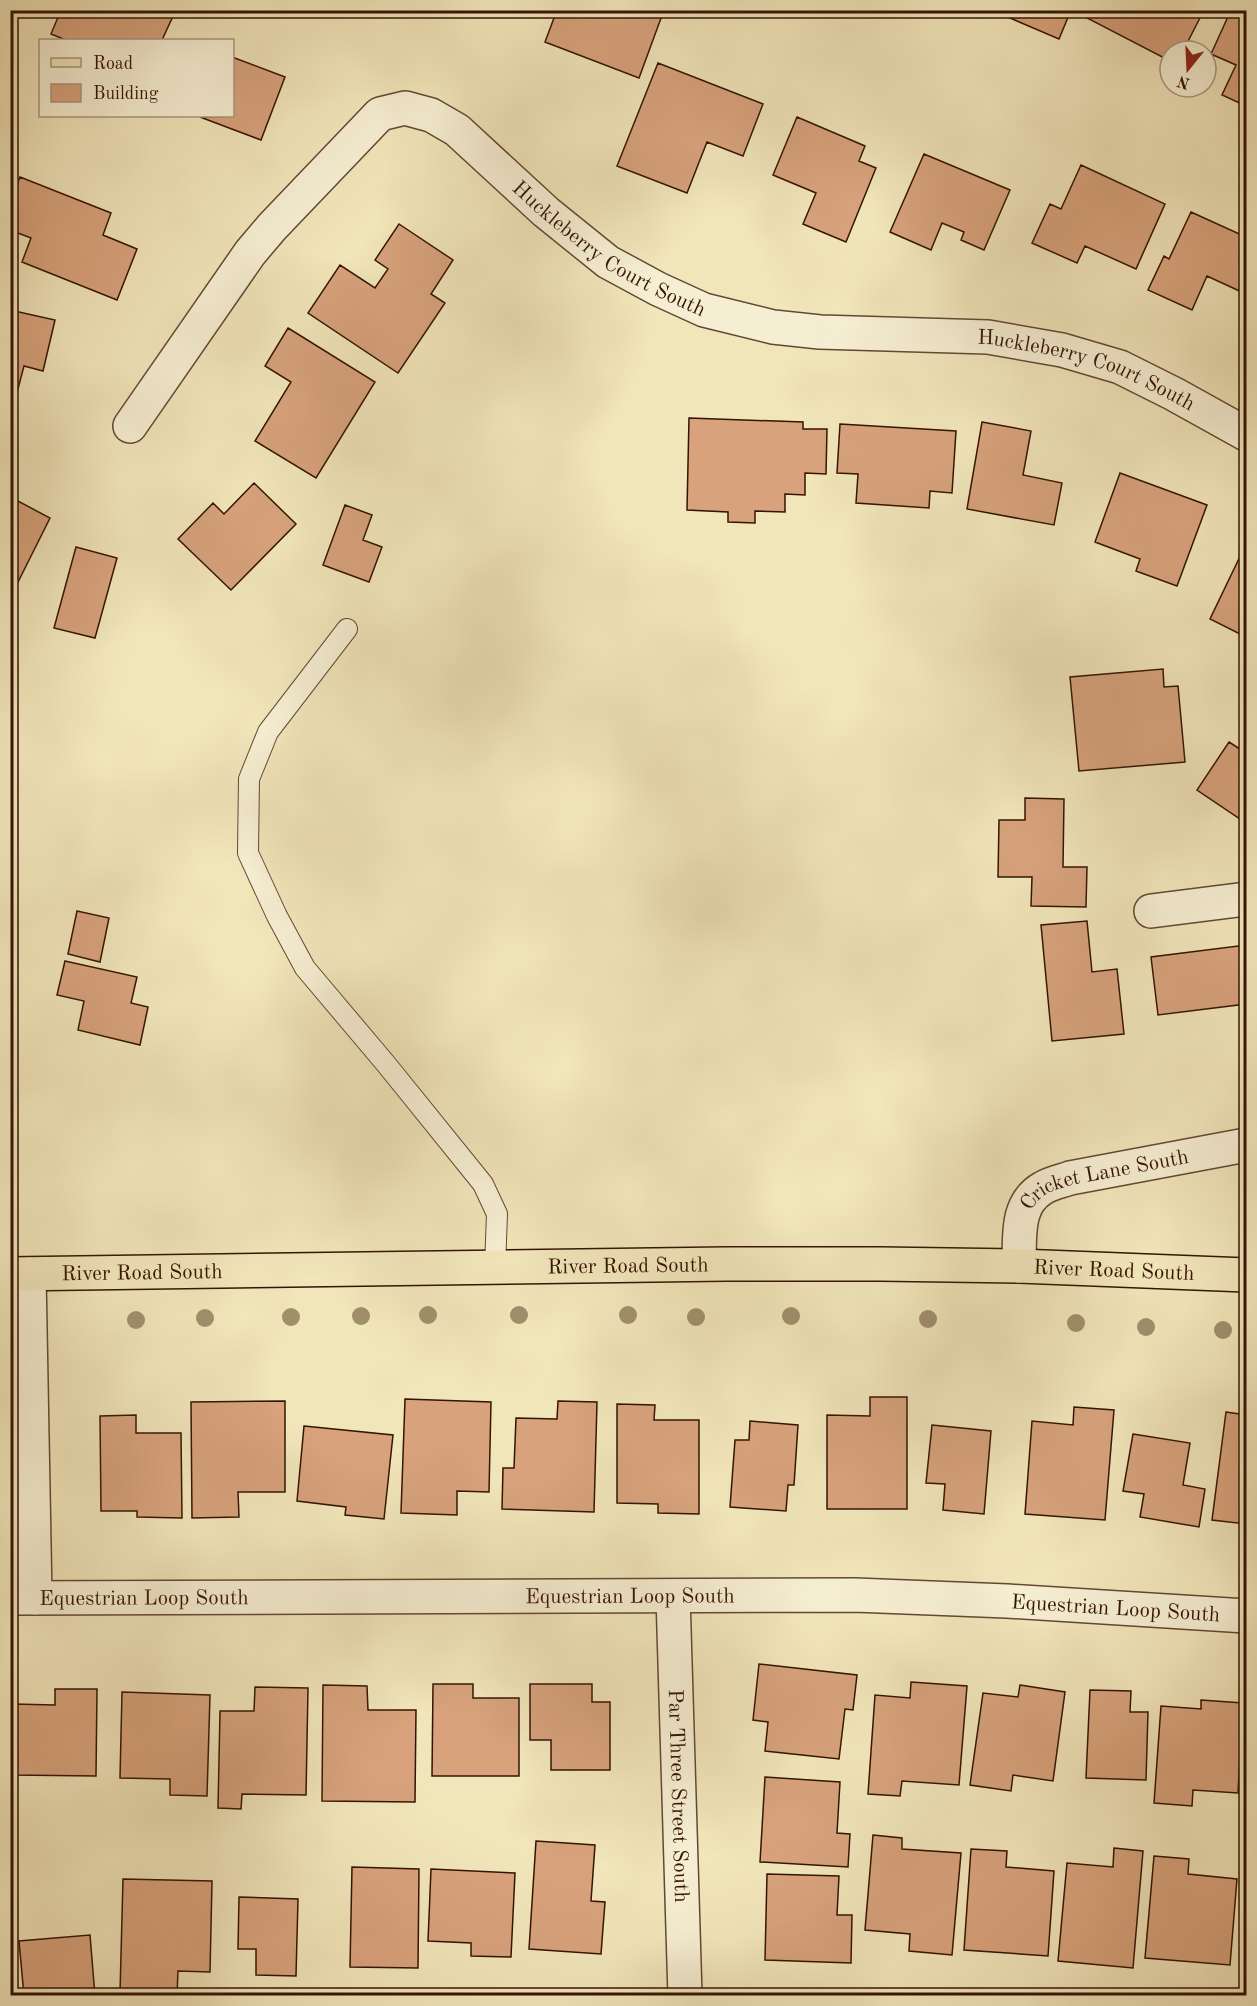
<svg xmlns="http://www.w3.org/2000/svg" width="1257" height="2006" viewBox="0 0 1257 2006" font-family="'Old Standard TT',serif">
<rect width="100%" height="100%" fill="#f1e5ba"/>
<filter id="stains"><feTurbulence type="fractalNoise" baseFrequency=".00333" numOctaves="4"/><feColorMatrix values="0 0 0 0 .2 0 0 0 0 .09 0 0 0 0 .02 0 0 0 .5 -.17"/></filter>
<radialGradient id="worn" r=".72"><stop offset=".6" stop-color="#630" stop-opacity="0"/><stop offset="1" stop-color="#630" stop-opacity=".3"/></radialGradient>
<path fill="#d7a27c" stroke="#341403" stroke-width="1.5" d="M 61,10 L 166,10 L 174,14 L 162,40 L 66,40 L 51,34 Z
M 557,10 L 664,10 L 639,78 L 545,42 Z
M 1005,10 L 1071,10 L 1059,39 L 1003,15 Z
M 1090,10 L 1204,10 L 1183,51 L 1170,51 L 1170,61 L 1087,18 Z
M 1231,10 L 1241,10 L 1246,13 L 1246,106 L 1222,95 L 1236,65 L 1211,54 Z
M 232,57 L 285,77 L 261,140 L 200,117 L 232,116 Z
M 658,63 L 763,104 L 743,156 L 707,142 L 687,193 L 617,166 Z
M 797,117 L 865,146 L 859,161 L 876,168 L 846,242 L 803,224 L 816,193 L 773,175 Z
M 924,154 L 1010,190 L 984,250 L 961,240 L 964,232 L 942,223 L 931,250 L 890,232 Z
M 1081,165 L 1165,204 L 1136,269 L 1085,246 L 1077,263 L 1032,243 L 1050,204 L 1061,209 Z
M 20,177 L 111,213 L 103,235 L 137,249 L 117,300 L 22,262 L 31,238 L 10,230 L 10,201 Z
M 1191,212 L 1246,237 L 1246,294 L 1207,276 L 1192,310 L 1148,290 L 1164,256 L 1169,259 Z
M 399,224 L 453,260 L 431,294 L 445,303 L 398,373 L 308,313 L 340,265 L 375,288 L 388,269 L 375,260 Z
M 10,310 L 55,320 L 43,371 L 24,366 L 10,419 Z
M 288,328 L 375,382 L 316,478 L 255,441 L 291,382 L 265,366 Z
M 689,418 L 803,422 L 803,429 L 827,429 L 826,474 L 805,473 L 805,495 L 785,494 L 785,512 L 755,511 L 755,523 L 728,522 L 728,512 L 687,510 Z
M 982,422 L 1031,431 L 1023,475 L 1062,483 L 1054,525 L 967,509 Z
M 840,424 L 956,431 L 952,493 L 930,491 L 929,508 L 856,503 L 858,474 L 837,473 Z
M 1120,473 L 1207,505 L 1177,586 L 1136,571 L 1140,559 L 1095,542 Z
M 254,483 L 296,524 L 231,590 L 178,539 L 213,503 L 224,514 Z
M 16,500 L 50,518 L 17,584 L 10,581 L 10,510 Z
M 345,505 L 372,515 L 363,540 L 382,547 L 369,582 L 323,565 Z
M 1246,544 L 1246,637 L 1210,619 Z
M 76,547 L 117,558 L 95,638 L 54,628 Z
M 1163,669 L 1164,687 L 1178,686 L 1185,762 L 1079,771 L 1070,677 Z
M 1229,742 L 1246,753 L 1246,823 L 1197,790 Z
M 1025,798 L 1064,799 L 1063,867 L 1087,867 L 1086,907 L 1031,906 L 1032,877 L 998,877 L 999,820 L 1025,820 Z
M 77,911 L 109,918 L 100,962 L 68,954 Z
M 1087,921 L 1092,972 L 1117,969 L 1124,1034 L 1052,1041 L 1041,925 Z
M 1246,945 L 1246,1004 L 1158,1015 L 1151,957 Z
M 65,961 L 137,977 L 131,1003 L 148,1007 L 140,1045 L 78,1030 L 84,1001 L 57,995 Z
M 870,1397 L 907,1397 L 907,1509 L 827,1509 L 827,1415 L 870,1416 Z
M 405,1399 L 491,1402 L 489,1492 L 457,1491 L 457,1515 L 401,1513 Z
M 285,1401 L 285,1492 L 238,1492 L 239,1517 L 192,1518 L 191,1402 Z
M 558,1401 L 597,1402 L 594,1512 L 502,1509 L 503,1468 L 514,1468 L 516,1418 L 557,1419 Z
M 617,1404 L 655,1405 L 654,1420 L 699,1420 L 699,1514 L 658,1513 L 658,1504 L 617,1503 Z
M 1074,1407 L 1114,1410 L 1105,1520 L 1025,1514 L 1032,1421 L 1073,1425 Z
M 1226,1412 L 1246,1415 L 1246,1524 L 1212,1520 Z
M 136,1415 L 136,1433 L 181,1433 L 182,1518 L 137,1517 L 137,1511 L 101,1511 L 100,1416 Z
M 750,1421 L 798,1425 L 794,1485 L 788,1485 L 786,1511 L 730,1507 L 735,1440 L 749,1440 Z
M 932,1425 L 991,1431 L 984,1514 L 943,1510 L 945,1484 L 926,1483 Z
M 304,1426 L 393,1435 L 384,1519 L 345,1515 L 346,1507 L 297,1501 Z
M 1133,1434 L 1190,1443 L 1183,1485 L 1205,1489 L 1199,1527 L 1140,1517 L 1144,1494 L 1123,1491 Z
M 759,1664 L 857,1675 L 853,1710 L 845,1709 L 839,1759 L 765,1751 L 768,1722 L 753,1720 Z
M 911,1682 L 967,1686 L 959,1785 L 902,1781 L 900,1796 L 868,1794 L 875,1695 L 910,1698 Z
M 433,1684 L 473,1684 L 473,1698 L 519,1698 L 519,1776 L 432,1776 Z
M 530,1684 L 592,1684 L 592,1702 L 610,1702 L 610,1770 L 551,1770 L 551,1740 L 530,1740 Z
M 323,1685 L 367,1686 L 368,1710 L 416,1710 L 415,1802 L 322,1801 Z
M 1020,1685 L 1065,1692 L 1053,1781 L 1013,1775 L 1011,1791 L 970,1785 L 983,1693 L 1018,1697 Z
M 255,1687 L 308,1688 L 306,1795 L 242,1794 L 241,1809 L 218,1808 L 220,1711 L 254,1711 Z
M 55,1689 L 97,1689 L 96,1776 L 12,1775 L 13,1704 L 55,1705 Z
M 1090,1690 L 1131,1691 L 1130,1712 L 1148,1712 L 1146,1780 L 1086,1778 Z
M 122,1692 L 210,1695 L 207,1796 L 170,1795 L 170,1779 L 120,1778 Z
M 1201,1700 L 1243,1703 L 1238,1793 L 1193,1790 L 1192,1806 L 1154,1803 L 1161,1706 L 1201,1709 Z
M 765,1777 L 840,1782 L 837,1833 L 850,1834 L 848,1867 L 760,1862 Z
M 873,1835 L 902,1838 L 902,1849 L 961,1853 L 952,1955 L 909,1951 L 910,1934 L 865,1930 Z
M 536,1841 L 595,1845 L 591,1901 L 605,1902 L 601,1954 L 529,1949 Z
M 1114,1848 L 1143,1851 L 1133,1968 L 1058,1961 L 1067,1863 L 1113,1867 Z
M 971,1849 L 1007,1851 L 1006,1867 L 1054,1871 L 1048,1956 L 964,1950 Z
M 1154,1856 L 1189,1859 L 1188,1874 L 1237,1879 L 1230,1965 L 1145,1958 Z
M 352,1867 L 419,1869 L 418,1968 L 350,1967 Z
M 431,1869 L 515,1873 L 511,1957 L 471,1956 L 471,1943 L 428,1941 Z
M 767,1874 L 839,1876 L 837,1915 L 852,1915 L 851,1963 L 765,1960 Z
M 123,1879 L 212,1881 L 210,1972 L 178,1971 L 177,1995 L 120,1993 Z
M 239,1897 L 298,1899 L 296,1976 L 256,1975 L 256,1949 L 238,1949 Z
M 1246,1910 L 1246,1966 L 1242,1966 Z
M 90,1935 L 95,1996 L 24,1996 L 19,1941 Z"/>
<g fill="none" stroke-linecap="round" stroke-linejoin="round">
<defs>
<path id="service" d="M 347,629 L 268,732 L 249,779 L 248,853 L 277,916 L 305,968 L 386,1064 L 483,1184 L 497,1214 L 495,1267"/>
<g id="minor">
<path id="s1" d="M 130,426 L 250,253 L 272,227 L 380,114 L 405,108 L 431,115 L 457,130 L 546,212 L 608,262 L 658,289 L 704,310 L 773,327 L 820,332 L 988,337 L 1062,350 L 1120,367 L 1174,394 L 1246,434"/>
<path d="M 1151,911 L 1246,899"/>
<path id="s2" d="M 1019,1266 C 1020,1238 1015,1204 1043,1188 C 1051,1183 1062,1181 1070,1178 L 1246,1145"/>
<path d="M 29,1274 L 35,1598"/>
<path id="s3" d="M 673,1596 L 685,1996"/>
<path id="s4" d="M 10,1598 L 855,1595 L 1007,1601 L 1246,1616"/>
</g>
<g id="primary">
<path id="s5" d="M 10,1274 L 726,1264 L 880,1264 L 1019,1266 L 1246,1275"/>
</g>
</defs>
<use href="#service" stroke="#634831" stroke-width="22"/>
<use href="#minor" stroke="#634831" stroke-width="36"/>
<use href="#primary" stroke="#341403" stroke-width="36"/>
<use href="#service" stroke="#f6eed2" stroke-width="20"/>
<use href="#minor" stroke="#f6eed2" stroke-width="33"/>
<use href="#primary" stroke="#f1e5ba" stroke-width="33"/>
</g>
<g fill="#a18f6c">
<circle cx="428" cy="1315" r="9"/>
<circle cx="519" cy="1315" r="9"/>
<circle cx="628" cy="1315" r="9"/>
<circle cx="361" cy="1316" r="9"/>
<circle cx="791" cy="1316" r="9"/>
<circle cx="291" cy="1317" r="9"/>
<circle cx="696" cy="1317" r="9"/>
<circle cx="205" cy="1318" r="9"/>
<circle cx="928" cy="1319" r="9"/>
<circle cx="136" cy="1320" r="9"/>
<circle cx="1076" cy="1323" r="9"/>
<circle cx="1146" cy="1327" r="9"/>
<circle cx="1223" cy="1330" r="9"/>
</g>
<g text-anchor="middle" stroke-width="6" stroke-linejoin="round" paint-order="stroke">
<g font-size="21" fill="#341403" stroke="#f6eed2">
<text dy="7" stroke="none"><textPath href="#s1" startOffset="678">Huckleberry Court South</textPath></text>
<text dy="7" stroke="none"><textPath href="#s1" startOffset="1182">Huckleberry Court South</textPath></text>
<text dy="7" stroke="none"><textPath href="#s2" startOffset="147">Cricket Lane South</textPath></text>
<text dy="7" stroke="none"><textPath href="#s5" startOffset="618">River Road South</textPath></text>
<text dy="7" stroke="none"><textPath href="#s5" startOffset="1104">River Road South</textPath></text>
<text dy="7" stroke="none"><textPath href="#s5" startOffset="132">River Road South</textPath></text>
<text dy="7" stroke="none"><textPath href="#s4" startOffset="620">Equestrian Loop South</textPath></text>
<text dy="7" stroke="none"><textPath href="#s4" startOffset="134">Equestrian Loop South</textPath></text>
<text dy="7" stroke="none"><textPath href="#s4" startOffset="1106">Equestrian Loop South</textPath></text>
<text dy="7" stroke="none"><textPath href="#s3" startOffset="200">Par Three Street South</textPath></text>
</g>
</g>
<rect width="1257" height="2006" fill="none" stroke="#f1e5ba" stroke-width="36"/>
<rect x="12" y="12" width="1233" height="1982" fill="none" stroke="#341403" stroke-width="3"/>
<rect x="18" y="18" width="1221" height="1970" fill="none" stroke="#341403" stroke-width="1.5"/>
<rect x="39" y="39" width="195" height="78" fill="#f6eed2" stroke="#a8977f" stroke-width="1.5"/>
<rect x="51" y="58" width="30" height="9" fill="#f1e5ba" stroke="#a8977f" stroke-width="1.5"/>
<text x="93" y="69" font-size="18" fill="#341403">Road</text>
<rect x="51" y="84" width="30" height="18" fill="#d7a27c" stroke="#a8977f" stroke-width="1.5"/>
<text x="93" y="99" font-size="18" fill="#341403">Building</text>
<g transform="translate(1188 69) rotate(198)"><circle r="28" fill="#f6eed2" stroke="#a8977f" stroke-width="1.5"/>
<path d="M0-4.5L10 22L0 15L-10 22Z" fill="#8f2418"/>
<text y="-9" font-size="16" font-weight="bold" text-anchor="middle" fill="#341403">N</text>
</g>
<rect width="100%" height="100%" filter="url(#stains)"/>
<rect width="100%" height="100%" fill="url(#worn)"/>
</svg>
